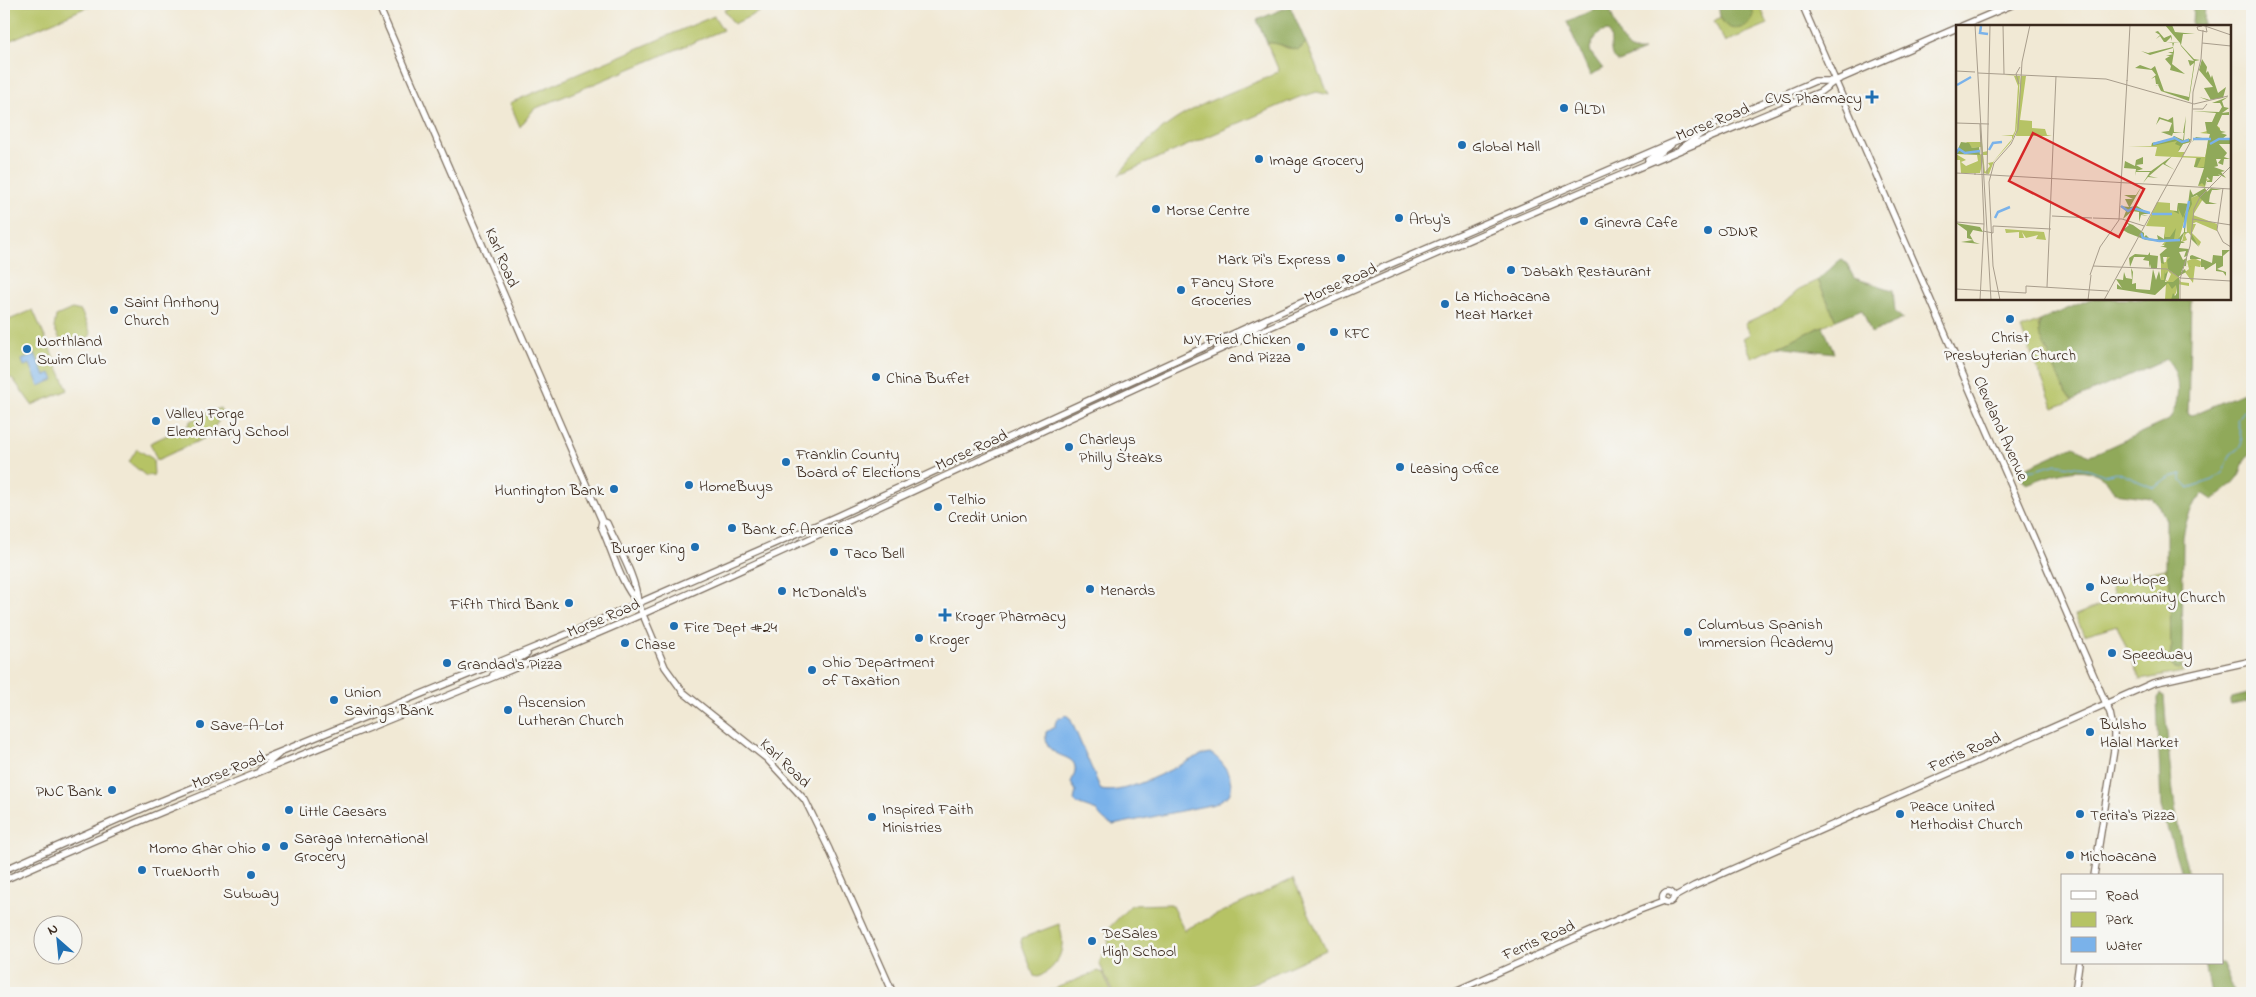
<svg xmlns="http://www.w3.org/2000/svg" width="2256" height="997" viewBox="0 0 2256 997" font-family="'Indie Flower',sans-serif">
<rect width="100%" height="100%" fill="#f6f6f2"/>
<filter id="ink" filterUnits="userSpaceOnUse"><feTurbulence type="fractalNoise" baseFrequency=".02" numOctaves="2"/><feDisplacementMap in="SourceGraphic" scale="10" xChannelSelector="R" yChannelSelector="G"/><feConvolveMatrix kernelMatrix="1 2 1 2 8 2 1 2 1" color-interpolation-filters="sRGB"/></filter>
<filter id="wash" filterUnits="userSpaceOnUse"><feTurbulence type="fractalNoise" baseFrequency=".0096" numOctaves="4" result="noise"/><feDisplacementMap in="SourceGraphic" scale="20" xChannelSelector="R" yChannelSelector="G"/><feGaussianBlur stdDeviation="1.12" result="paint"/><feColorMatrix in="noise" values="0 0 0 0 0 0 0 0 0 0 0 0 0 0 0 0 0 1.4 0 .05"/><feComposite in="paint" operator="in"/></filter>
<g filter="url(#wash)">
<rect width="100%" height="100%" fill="#f1e9d5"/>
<path fill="#b6c365" stroke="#787642" d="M 4,4 L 94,4 L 4,43 Z
M 739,4 L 763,4 L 763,10 L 734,24 L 724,10 Z
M 1750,4 L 1759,4 L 1768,24 L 1725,42 L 1714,21 L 1720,17 L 1725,24 L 1751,9 Z
M 714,16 L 723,30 L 534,109 L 520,127 L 510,103 Z
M 1275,42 L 1287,48 L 1300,49 L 1306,43 L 1329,95 L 1317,92 L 1297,98 L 1119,175 C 1151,131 1180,113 1229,93 C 1247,85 1263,81 1279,71 L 1267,43 Z
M 1818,280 L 1836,320 L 1752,358 L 1743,338 L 1750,334 L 1745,323 L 1778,308 L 1801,288 Z
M 72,309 L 81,311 L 91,334 C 83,345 72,347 61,341 L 54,328 L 56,316 Z
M 33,310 L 68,390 L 32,405 L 13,379 L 4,375 L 4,322 Z
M 2040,321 L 2038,326 L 2066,394 L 2073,400 L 2054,408 L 2021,329 Z
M 220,408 L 223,415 L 207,437 L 157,460 L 150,443 L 189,425 L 190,421 Z
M 137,449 L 153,459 L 154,475 L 146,476 L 129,462 Z
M 2166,569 L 2170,583 L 2171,664 L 2174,668 L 2179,669 L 2182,666 L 2183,672 L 2140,680 L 2117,625 L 2084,635 L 2075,615 L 2116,600 L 2109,581 Z
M 1293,879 L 1326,950 L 1231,993 L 1114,993 L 1099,963 L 1109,943 L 1106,931 L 1131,905 L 1171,904 L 1184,930 Z
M 1059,924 C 1067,947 1060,967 1038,977 L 1034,976 L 1021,942 L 1022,938 Z
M 1098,971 L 1103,973 L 1112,993 L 1044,993 Z"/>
<path fill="#90a95a" stroke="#666a3c" d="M 1608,4 L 1610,4 L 1610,10 C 1617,28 1621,54 1644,51 L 1619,62 C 1605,55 1615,42 1608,31 C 1597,31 1594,40 1590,48 L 1591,53 L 1603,69 L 1590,75 L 1567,22 Z
M 1719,4 L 1750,4 L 1754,15 C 1748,31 1726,35 1720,16 C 1719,13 1719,8 1719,4 Z
M 2193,4 L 2205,4 L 2204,26 L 2192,26 Z
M 1290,6 L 1306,43 L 1298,50 C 1287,48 1278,42 1267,43 L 1257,20 Z
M 1841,259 L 1846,263 L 1854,278 L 1893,290 L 1895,312 L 1903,319 L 1871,333 L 1862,309 L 1836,320 L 1818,280 Z
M 2090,299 L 2191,299 L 2188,414 L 2192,415 L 2252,389 L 2252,453 C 2239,461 2245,469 2237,479 C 2231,487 2221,493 2213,500 L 2204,494 L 2201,495 C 2191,508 2186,519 2183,536 L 2182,666 L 2179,669 L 2174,668 L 2171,664 L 2170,583 L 2166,569 L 2166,520 L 2160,507 L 2151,498 L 2114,493 C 2098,456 2055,473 2027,484 L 2023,481 L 2020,474 L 2023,469 L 2074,446 L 2089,455 L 2096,453 L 2169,420 C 2180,404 2182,373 2166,359 L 2073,400 L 2066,394 L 2039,333 L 2040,321 Z
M 1823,326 L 1834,353 L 1778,346 Z
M 2252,693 L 2252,701 L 2231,705 L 2230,703 L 2232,698 Z
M 2160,694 L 2164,696 C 2169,757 2173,817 2189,876 L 2182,876 L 2161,807 L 2157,698 Z
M 2205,963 L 2222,963 L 2235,993 L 2211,993 Z"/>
<path fill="#7ab2ea" stroke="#5a6e84" d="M 35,354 L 45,376 L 51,373 L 54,380 L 39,386 L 30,364 L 24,366 L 22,360 Z
M 1066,715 L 1070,718 L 1101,790 C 1126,796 1176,766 1201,755 L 1210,753 C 1223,760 1236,780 1229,795 L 1215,804 L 1113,825 C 1105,822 1101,818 1097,811 L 1077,804 L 1074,800 L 1076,791 L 1071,783 C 1072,779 1076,772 1075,767 C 1073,752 1043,760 1046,732 L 1054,727 L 1057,719 Z"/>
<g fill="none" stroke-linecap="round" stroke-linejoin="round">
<path stroke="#7ab2ea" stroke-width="1" d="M 2017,471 L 2035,470 L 2057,464 L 2089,469 L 2104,475 L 2117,472 L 2154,488 L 2171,477 L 2182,474 L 2182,481 L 2188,488 L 2213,480 L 2223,472 L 2231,454 L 2240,447 L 2242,442 L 2237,420 L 2244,411 L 2252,410"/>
</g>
</g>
<g filter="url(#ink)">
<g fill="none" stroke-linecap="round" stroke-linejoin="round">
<defs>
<path id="major" d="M 378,4 L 602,521 L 601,526 C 612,550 620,583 638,603 L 665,667 L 683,692 L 766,758 L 805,800 L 829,849 L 893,993
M 1802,4 L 2110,713 L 2114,733 L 2114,750 L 2094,876
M 1962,26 L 2014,4
M 1681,148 L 1706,130
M 1648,160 L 1671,145
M 1230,343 L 1264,322
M 602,521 L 607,523 C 618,548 636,576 638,603
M 493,675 L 498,671 L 527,654
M 260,770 L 279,754
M 4,870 L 146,807 L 577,630 L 835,517 L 1296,305 L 1815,81 L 1835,81
M 4,880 C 213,786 428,708 638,616 C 823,535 1005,447 1190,363 C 1398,269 1609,179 1820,92 L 1835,81 L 1957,28
M1662.5 897a5.5 5.5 0 1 1 11 0a5.5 5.5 0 1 1-11 0Z
M 1674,897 L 1694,886 L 2153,683 L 2252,661
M 1451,993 L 1637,911 L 1664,901
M 2075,993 L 2079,963"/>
</defs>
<use href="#major" stroke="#7b6d5e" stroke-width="8"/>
<use href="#major" stroke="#fff" stroke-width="5.5"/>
</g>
</g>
<g fill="#1f6fb2" stroke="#f6f6f2" stroke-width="2">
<path d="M1869.5 89.5h5v5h5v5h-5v5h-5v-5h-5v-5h5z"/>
<circle cx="1564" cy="108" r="5"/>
<circle cx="1462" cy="145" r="5"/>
<circle cx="1259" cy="159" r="5"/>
<circle cx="1156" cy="209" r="5"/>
<circle cx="1399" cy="218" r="5"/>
<circle cx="1584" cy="221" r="5"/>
<circle cx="1708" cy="230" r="5"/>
<circle cx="1341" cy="258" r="5"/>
<circle cx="1511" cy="270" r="5"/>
<circle cx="1181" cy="290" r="5"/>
<circle cx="1445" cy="304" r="5"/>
<circle cx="114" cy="310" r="5"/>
<circle cx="2010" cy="319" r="5"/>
<circle cx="1334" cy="332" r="5"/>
<circle cx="1301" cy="347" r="5"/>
<circle cx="27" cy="349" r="5"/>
<circle cx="876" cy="377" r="5"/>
<circle cx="156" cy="421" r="5"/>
<circle cx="1069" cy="447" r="5"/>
<circle cx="786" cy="462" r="5"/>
<circle cx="1400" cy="467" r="5"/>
<circle cx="689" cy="485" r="5"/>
<circle cx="614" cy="489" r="5"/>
<circle cx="938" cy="507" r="5"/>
<circle cx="732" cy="528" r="5"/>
<circle cx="695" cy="547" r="5"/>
<circle cx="834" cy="552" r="5"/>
<circle cx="2090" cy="587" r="5"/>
<circle cx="1090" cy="589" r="5"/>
<circle cx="782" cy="591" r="5"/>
<circle cx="569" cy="603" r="5"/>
<path d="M942.5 607.5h5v5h5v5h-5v5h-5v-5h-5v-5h5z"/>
<circle cx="674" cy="626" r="5"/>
<circle cx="1688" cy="632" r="5"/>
<circle cx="919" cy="638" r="5"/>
<circle cx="625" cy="643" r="5"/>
<circle cx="2112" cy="653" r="5"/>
<circle cx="447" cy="663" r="5"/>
<circle cx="812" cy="670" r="5"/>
<circle cx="334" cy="700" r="5"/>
<circle cx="508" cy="710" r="5"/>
<circle cx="200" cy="724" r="5"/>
<circle cx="2090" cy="732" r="5"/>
<circle cx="112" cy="790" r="5"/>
<circle cx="289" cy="810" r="5"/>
<circle cx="1900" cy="814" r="5"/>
<circle cx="2080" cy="814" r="5"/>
<circle cx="872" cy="817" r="5"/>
<circle cx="284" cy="846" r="5"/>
<circle cx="266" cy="847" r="5"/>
<circle cx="2070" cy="855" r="5"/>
<circle cx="142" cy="870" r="5"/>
<circle cx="251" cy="875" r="5"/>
<circle cx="1092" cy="941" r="5"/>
</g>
<g text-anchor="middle" stroke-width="5" stroke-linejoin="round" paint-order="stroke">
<g font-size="16" fill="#3b2a1e" stroke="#f6f6f2" text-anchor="start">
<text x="1862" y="103" text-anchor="end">CVS Pharmacy</text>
<text x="1574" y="114">ALDI</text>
<text x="1472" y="151">Global Mall</text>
<text x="1269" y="165">Image Grocery</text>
<text x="1166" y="215">Morse Centre</text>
<text x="1409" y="224">Arby's</text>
<text x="1594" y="227">Ginevra Cafe</text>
<text x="1718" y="236">ODNR</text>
<text x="1331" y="264" text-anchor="end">Mark Pi's Express</text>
<text x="1521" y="276">Dabakh Restaurant</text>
<text x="1191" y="287">Fancy Store<tspan x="1191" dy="18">Groceries</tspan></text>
<text x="1455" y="301">La Michoacana<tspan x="1455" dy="18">Meat Market</tspan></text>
<text x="124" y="307">Saint Anthony<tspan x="124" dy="18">Church</tspan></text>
<text x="1344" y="338">KFC</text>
<text x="2010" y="342" text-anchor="middle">Christ<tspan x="2010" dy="18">Presbyterian Church</tspan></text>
<text x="1291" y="344" text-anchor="end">NY Fried Chicken<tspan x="1291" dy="18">and Pizza</tspan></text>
<text x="37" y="346">Northland<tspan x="37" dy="18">Swim Club</tspan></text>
<text x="886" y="383">China Buffet</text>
<text x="166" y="418">Valley Forge<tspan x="166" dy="18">Elementary School</tspan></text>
<text x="1079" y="444">Charleys<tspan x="1079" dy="18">Philly Steaks</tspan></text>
<text x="796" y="459">Franklin County<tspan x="796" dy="18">Board of Elections</tspan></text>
<text x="1410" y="473">Leasing Office</text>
<text x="699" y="491">HomeBuys</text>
<text x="604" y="495" text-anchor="end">Huntington Bank</text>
<text x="948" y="504">Telhio<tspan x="948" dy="18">Credit Union</tspan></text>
<text x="742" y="534">Bank of America</text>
<text x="685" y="553" text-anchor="end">Burger King</text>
<text x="844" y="558">Taco Bell</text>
<text x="2100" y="584">New Hope<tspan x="2100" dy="18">Community Church</tspan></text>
<text x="1100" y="595">Menards</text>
<text x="792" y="597">McDonald's</text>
<text x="559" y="609" text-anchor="end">Fifth Third Bank</text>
<text x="955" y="621">Kroger Pharmacy</text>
<text x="1698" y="629">Columbus Spanish<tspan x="1698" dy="18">Immersion Academy</tspan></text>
<text x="684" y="632">Fire Dept #24</text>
<text x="929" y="644">Kroger</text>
<text x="635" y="649">Chase</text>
<text x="2122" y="659">Speedway</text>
<text x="822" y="667">Ohio Department<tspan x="822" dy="18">of Taxation</tspan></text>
<text x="457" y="669">Grandad's Pizza</text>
<text x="344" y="697">Union<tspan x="344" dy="18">Savings Bank</tspan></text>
<text x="518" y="707">Ascension<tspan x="518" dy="18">Lutheran Church</tspan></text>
<text x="2100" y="729">Bulsho<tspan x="2100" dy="18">Halal Market</tspan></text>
<text x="210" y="730">Save-A-Lot</text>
<text x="102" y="796" text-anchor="end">PNC Bank</text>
<text x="1910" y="811">Peace United<tspan x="1910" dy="18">Methodist Church</tspan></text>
<text x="882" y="814">Inspired Faith<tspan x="882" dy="18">Ministries</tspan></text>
<text x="299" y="816">Little Caesars</text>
<text x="2090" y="820">Terita's Pizza</text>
<text x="294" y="843">Saraga International<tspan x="294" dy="18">Grocery</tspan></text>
<text x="256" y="853" text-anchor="end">Momo Ghar Ohio</text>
<text x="2080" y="861">Michoacana</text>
<text x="152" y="876">TrueNorth</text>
<text x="251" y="898" text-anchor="middle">Subway</text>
<text x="1102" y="938">DeSales<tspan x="1102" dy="18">High School</tspan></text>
</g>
<g font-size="16" fill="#3b2a1e" stroke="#f6f6f2">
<text transform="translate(1712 121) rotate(-22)" y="6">Morse Road</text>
<text transform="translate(503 257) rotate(67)" y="6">Karl Road</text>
<text transform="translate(1340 282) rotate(-24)" y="6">Morse Road</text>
<text transform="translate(2002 428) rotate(66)" y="6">Cleveland Avenue</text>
<text transform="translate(971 449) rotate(-25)" y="6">Morse Road</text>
<text transform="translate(603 617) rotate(-23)" y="6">Morse Road</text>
<text transform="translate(1964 751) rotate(-24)" y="6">Ferris Road</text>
<text transform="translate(786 762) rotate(44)" y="6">Karl Road</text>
<text transform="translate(228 769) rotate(-22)" y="6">Morse Road</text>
<text transform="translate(1538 939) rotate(-24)" y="6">Ferris Road</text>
</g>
</g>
<g transform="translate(1956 25)">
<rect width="275" height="275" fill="#f1e9d5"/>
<path d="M 49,50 L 64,51 L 61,98 L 60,106 L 57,113 L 54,118 L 38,136 L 33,149 L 27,148 L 27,136 L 24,148 L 5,148 L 4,135 L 0,135 L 0,129 L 10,135 L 5,137 L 10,141 L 22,136 L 21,130 L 26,129 L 25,122 L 16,123 L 10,117 L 25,117 L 24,99 L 27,127 L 32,126 L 31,130 L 27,130 L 29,147 L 34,141 L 32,138 L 37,137 L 56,114 L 56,111 L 45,110 L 57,110 L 59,106 L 62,61 L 58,51 ZM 65,51 L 70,51 L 64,95 L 76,96 L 76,103 L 89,104 L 91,110 L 96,111 L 60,111 ZM 250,98 L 254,98 L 254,104 L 258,98 L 264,103 L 264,114 L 253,120 L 254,130 L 268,127 L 253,134 L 256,141 L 250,146 L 250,154 L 254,155 L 250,156 L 249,162 L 242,161 L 248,155 L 248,143 L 238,142 L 240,133 L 199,131 L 201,122 L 172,121 L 195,121 L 196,118 L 217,114 L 218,111 L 226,117 L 233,113 L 234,117 L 227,119 L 222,127 L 229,127 L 227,131 L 249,132 L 254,109 L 244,108 L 251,106 ZM 252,166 L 237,190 L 261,199 L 261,206 L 240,197 L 236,199 L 240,199 L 236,208 L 245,217 L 243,221 L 232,207 L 229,210 L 231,215 L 226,217 L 228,208 L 231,208 L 230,192 L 235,173 ZM 201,177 L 214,178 L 214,185 L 221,186 L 222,178 L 233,179 L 220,225 L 227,242 L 222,253 L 225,257 L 233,258 L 233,261 L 221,259 L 220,268 L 215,275 L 209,275 L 210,259 L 194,265 L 211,257 L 209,255 L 212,256 L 215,249 L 212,246 L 208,255 L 205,255 L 205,238 L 210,237 L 211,232 L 203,230 L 211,226 L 211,220 L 206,220 L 211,214 L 208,214 L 209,202 L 190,201 ZM 49,204 L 88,207 L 90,215 L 80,214 L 82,210 L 70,213 L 66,207 L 68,213 L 63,213 L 63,207 L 50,208 ZM 238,233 L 246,237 L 244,242 L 239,241 L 237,258 L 229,247 L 233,244 L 231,236 Z" fill="#b6c365"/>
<path d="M 209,0 L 216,0 L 219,7 L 239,9 L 227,9 L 225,20 L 238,34 L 244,35 L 239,36 L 233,76 L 205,66 L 202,60 L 199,61 L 203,59 L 200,59 L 199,52 L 195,54 L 200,50 L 196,45 L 179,43 L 184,40 L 195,44 L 199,41 L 208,66 L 233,72 L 238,38 L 234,41 L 232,35 L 238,36 L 225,21 L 224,18 L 218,18 L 217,22 L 216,17 L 208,17 L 204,11 L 200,14 L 204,10 L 199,7 L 202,6 L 208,13 L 215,10 L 216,13 L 216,16 L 215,12 L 210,17 L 224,18 ZM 217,22 L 218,27 L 216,39 L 229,49 L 214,45 L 215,41 L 209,34 L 214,31 L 210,31 L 217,29 L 212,27 L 217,27 L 217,23 L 194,30 L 185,26 L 192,28 ZM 246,34 L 251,42 L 250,48 L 252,46 L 255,53 L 256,50 L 262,68 L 270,62 L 267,73 L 251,75 L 243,72 L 255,75 L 248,63 L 257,62 L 243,45 ZM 272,72 L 266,76 L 268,82 L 273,83 L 266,88 L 273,87 L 273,90 L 266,90 L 261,101 L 265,106 L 270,107 L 265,108 L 271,110 L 266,114 L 275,114 L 275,119 L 263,119 L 271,128 L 268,132 L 274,134 L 275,130 L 275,134 L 268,134 L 267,140 L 262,138 L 265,134 L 260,134 L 262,141 L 258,142 L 269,146 L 265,147 L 270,153 L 262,149 L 264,151 L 257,151 L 256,157 L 251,157 L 250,161 L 251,156 L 254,155 L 251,152 L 249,161 L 246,158 L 242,161 L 248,143 L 238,142 L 241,133 L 245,133 L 241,142 L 248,142 L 252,115 L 239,114 L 235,118 L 240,112 L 253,114 L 254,109 L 251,108 L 249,97 L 256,97 L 260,88 L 237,86 L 263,87 L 266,82 L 264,78 L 256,78 ZM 230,91 L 228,115 L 235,114 L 234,117 L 227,119 L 222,127 L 224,121 L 219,119 L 221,116 L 196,121 L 196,118 L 217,114 L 218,111 L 227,115 L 228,108 L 217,108 L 216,111 L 205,107 L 213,106 L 216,98 L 204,94 L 200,100 L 203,92 L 212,95 L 217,92 L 218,107 L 227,108 ZM 5,117 L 13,118 L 16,123 L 23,122 L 24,130 L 0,129 ZM 216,131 L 209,139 L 219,145 L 207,139 L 193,151 L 202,153 L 192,152 L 187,158 L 194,147 L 180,147 L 179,151 L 180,144 L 168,143 L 169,136 L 179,141 L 180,135 L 187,132 L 187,139 L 180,140 L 187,144 L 180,146 L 195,146 ZM 187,159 L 174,182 L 181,181 L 194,189 L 185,189 L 192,191 L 185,190 L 183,197 L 183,187 L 176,186 L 167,194 L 170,186 L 164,181 L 173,182 L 169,174 L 177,174 L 168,170 L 180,170 ZM 249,163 L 251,167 L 255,163 L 266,165 L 256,165 L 254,170 L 253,177 L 261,179 L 250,179 L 241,170 L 235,173 L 236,179 L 230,192 L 229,207 L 235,208 L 243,222 L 235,214 L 235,208 L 228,208 L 225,216 L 229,218 L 225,218 L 223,223 L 233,224 L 231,231 L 228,232 L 230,226 L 223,227 L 227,235 L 231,233 L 230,241 L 245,242 L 245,234 L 234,234 L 234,231 L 236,230 L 256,238 L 257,230 L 266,231 L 266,225 L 274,225 L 267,231 L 267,241 L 261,244 L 270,247 L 270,251 L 267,247 L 260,246 L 260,238 L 249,245 L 248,242 L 228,241 L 225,247 L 229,244 L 230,247 L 223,251 L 223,275 L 215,275 L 217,268 L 219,271 L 221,268 L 220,260 L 216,264 L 212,258 L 199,270 L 161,264 L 161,259 L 166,263 L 160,254 L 167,255 L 168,247 L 170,253 L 176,254 L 175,243 L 177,247 L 176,259 L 180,258 L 180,264 L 194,265 L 197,244 L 200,255 L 203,246 L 205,255 L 208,255 L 209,245 L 209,249 L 212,246 L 209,257 L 217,257 L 223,252 L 212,244 L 211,235 L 214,232 L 207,232 L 208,239 L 205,238 L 204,229 L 211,223 L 204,221 L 208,221 L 210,217 L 190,215 L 172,208 L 167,205 L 173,200 L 169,197 L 177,200 L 188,208 L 188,212 L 190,210 L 195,215 L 202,214 L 201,210 L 208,214 L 209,208 L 209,212 L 214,212 L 220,203 L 218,214 L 222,214 L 228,207 L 228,191 L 234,181 L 233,176 L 227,193 L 222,183 L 223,189 L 217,186 L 221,186 L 222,178 L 232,179 L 234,164 L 237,170 ZM 0,198 L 24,202 L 27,207 L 17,205 L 14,210 L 18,217 L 24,219 L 5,217 L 17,215 L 11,213 L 11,206 ZM 194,227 L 194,230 L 202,231 L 201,243 L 195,243 L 194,239 L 193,243 L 193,236 L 187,235 L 189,232 L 178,232 L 174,242 L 173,233 L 179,229 L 192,230 Z" fill="#90a95a"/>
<path fill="none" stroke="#7ab2ea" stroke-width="2.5" d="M 25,1 L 24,8 L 32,9M 1,60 L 15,52M 217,112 L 226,117 L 233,115M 237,114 L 255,114M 197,119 L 219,113M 254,119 L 263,114 L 275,114M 33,125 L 37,118 L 46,117M 0,128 L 3,124 L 9,128 L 24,126M 165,181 L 172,186 L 177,183 L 194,188M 196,189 L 216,189M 39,193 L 42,187 L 54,182M 228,203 L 233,176M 185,208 L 187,213 L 203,216M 203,216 L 224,215"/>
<path fill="none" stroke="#a89d8c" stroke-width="1" d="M 19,0 L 35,275M 47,0 L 48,49M 246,0 L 275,10M 246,1 L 241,2 L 242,5 L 251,7 L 250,2M 246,18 L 275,21M 0,46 L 19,47M 22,48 L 150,54 L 238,79 L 272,71M 171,56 L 174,0M 63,59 L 60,49 L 64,42M 237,84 L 247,84 L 251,79M 0,98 L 33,99M 0,148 L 20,149M 18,149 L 275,164M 31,149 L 34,0M 267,163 L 261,205 L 267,217 L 275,222M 96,191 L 136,193M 137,193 L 166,194 L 188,201M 236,194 L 275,200M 0,197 L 28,199M 27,206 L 37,208 L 37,201 L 95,204M 137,241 L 211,244 L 224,253 L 275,256M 134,250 L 144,222 L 163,195 L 171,55M 91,262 L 100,51M 0,264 L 70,268 L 70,261 L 152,266M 24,275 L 28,199 L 24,99M 44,275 L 37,241 L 33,157 L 38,138 L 55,119 L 62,104 L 66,37 L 74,0M 132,275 L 135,250M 148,275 L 235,116 L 237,67 L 245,34 L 247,5M 224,275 L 224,254 L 234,221 L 238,184 L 244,172 L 275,141"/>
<path fill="#d62828" fill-opacity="0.15" stroke="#d62828" stroke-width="2.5" d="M 77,108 L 188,164 L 163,212 L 53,156 Z"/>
<rect width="275" height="275" fill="none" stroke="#3b2a1e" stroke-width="2.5"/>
</g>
<rect width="2256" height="997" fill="none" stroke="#f6f6f2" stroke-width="20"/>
<rect x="2061" y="874" width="162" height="90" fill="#f6f6f2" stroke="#aba49d"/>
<rect x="2071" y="891" width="25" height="8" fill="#ffffff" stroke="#aba49d"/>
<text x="2106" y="900" font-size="15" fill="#3b2a1e">Road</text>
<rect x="2071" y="912" width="25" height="15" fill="#b6c365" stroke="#aba49d"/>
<text x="2106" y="924" font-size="15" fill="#3b2a1e">Park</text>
<rect x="2071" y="937" width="25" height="15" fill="#7ab2ea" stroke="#aba49d"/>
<text x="2106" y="950" font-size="15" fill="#3b2a1e">Water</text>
<g transform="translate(58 940) rotate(333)"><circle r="24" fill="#f6f6f2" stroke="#aba49d"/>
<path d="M0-4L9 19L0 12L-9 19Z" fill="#1f6fb2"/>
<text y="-8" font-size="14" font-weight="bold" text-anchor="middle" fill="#3b2a1e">N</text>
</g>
</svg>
